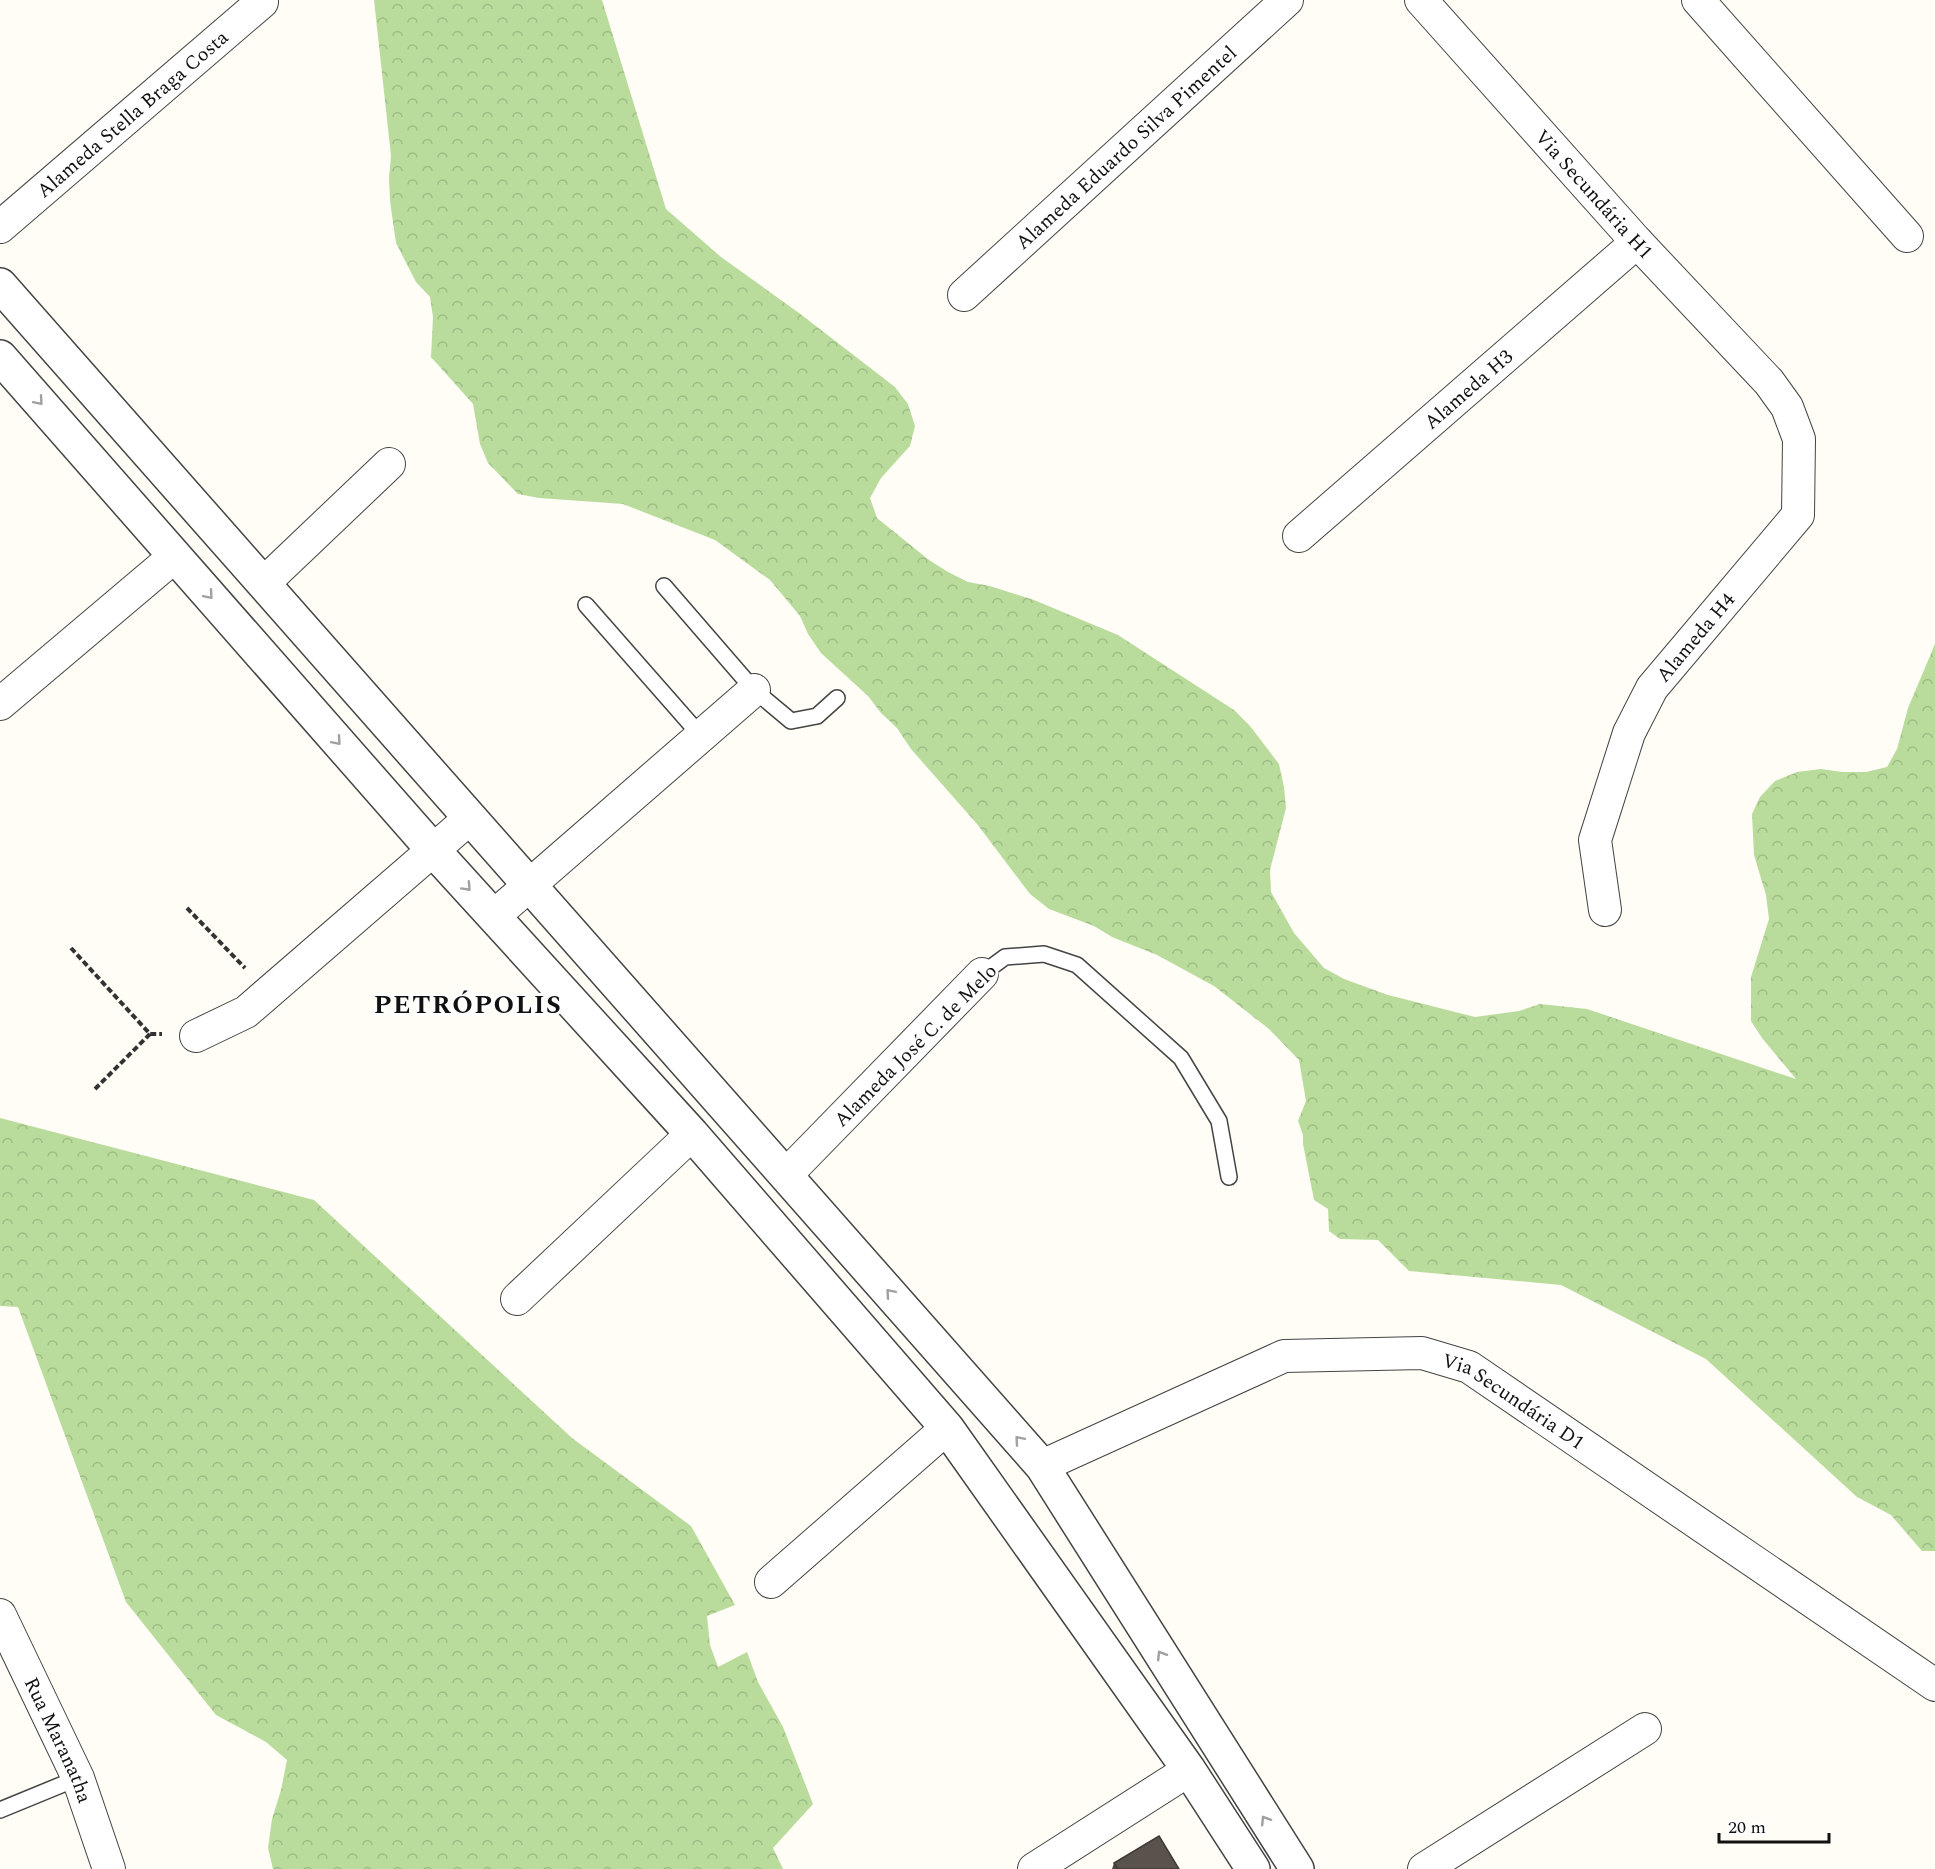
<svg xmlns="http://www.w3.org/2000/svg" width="1935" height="1869" viewBox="0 0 1935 1869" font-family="Spectral,serif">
<defs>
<pattern id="forest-crowns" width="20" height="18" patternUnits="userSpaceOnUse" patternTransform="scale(1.5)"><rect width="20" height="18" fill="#b9dc9c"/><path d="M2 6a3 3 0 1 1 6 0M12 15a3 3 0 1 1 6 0" fill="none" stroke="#9ebc85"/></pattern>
</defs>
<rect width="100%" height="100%" fill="#fffdf5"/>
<path fill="url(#forest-crowns)" d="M 374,0 L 602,0 L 666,209 L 721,257 L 799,313 L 895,387 L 908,404 L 915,426 L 910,446 L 881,478 L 870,498 L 877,518 L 929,560 L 948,572 L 968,582 L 990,586 L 1034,600 L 1118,635 L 1234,710 L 1250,726 L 1279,764 L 1284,787 L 1286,808 L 1270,870 L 1271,892 L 1294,933 L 1324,968 L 1344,979 L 1388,995 L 1475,1017 L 1519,1011 L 1540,1004 L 1587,1009 L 1796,1079 L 1762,1038 L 1751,1021 L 1751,977 L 1769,919 L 1766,895 L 1754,855 L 1752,814 L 1760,797 L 1775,781 L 1797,772 L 1821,769 L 1842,772 L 1866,772 L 1887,767 L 1897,749 L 1908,708 L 1935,644 L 1935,1551 L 1922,1551 L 1891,1515 L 1857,1497 L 1706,1359 L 1561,1285 L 1409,1271 L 1378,1240 L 1340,1239 L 1329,1231 L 1328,1209 L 1314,1200 L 1303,1144 L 1303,1135 L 1298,1121 L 1306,1101 L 1299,1060 L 1269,1029 L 1214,986 L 1157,955 L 1112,937 L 1094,926 L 1049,909 L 1030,894 L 977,824 L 911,749 L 897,728 L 881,713 L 868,696 L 821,653 L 808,634 L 800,616 L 770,580 L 715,540 L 623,504 L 539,498 L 518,494 L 488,463 L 480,444 L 473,404 L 431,357 L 433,317 L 430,297 L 416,282 L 396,243 L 390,201 L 389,178 L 391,156 Z
M 0,1118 L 314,1200 L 572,1438 L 691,1526 L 735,1605 L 707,1616 L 710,1645 L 718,1667 L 747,1652 L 758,1682 L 783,1727 L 813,1804 L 773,1848 L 783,1869 L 273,1869 L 268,1848 L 272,1819 L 281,1790 L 287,1760 L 266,1742 L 216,1715 L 126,1602 L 18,1307 L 0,1306 Z"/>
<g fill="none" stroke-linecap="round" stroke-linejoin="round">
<defs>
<path id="service" d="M 664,586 L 754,690 L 791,721 L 817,716 L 837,698
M 586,605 L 701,736
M 982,974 L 1005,957 L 1044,954 L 1077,965 L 1181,1058 L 1219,1121 L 1229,1177
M 0,1810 L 78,1778"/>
<g id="minor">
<path id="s1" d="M 1421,0 L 1637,242 L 1769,382 L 1787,407 L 1799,439 L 1798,515 L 1652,688 L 1629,733 L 1595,840 L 1605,910"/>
<path d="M 1698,0 L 1907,236"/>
<path id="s2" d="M 0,227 L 262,2"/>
<path id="s3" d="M 964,295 L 1287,0"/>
<path id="s4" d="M 1299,536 L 1637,242"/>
<path d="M 264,583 L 389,464"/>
<path d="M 0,704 L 175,556"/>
<path d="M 494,916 L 754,690"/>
<path d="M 196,1036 L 246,1012 L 469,819"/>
<path d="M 786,1175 L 982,974"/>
<path d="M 517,1299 L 692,1134"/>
<path id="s5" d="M 1042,1466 L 1284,1356 L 1422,1353 L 1469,1367 L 1935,1685"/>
<path d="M 771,1582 L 947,1428"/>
<path id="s6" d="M 0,1615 L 78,1778 L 109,1869"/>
<path d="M 1034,1869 L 1189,1770"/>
<path d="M 1424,1869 L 1645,1729"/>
</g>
<path id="tertiary" d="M 0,285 L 1042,1466 L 1297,1869
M 0,357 L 434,851 L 692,1134 L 947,1428 L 1189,1770 L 1253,1869"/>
</defs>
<use href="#service" stroke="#444" stroke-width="18"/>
<use href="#minor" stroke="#444" stroke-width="34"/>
<use href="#tertiary" stroke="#444" stroke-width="36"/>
<path stroke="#333" stroke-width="4" stroke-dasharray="6 3" stroke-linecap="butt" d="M 187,908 L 245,968
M 71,948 L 150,1034 L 162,1034
M 95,1089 L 150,1034"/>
<use href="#service" stroke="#fff" stroke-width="15"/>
<use href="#minor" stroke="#fff" stroke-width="32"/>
<use href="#tertiary" stroke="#fff" stroke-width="33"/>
</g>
<path fill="#4d4742" d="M 1114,1863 L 1179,1869 L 1112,1869 Z"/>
<path fill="#5a524d" stroke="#3f3936" stroke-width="1.5" d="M 1159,1836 L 1179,1869 L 1118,1869 L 1114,1863 Z"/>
<defs><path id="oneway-chevron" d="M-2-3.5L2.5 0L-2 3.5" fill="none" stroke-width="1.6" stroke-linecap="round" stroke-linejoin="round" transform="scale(1.5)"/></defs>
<g stroke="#a0a0a0">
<use href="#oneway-chevron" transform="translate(39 401) rotate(49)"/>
<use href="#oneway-chevron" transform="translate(209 595) rotate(49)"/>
<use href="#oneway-chevron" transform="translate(337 741) rotate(49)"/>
<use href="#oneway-chevron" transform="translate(467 887) rotate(47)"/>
<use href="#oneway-chevron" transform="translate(890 1293) rotate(-131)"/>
<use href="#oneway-chevron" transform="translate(1019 1440) rotate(-131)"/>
<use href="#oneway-chevron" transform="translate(1161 1655) rotate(-122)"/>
<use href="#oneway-chevron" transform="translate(1265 1820) rotate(-122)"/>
</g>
<g text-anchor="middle" stroke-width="6" stroke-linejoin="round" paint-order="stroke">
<g font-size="20" fill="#111" stroke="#fff">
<text dy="7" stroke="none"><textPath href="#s2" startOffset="174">Alameda Stella Braga Costa</textPath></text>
<text dy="7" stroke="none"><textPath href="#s3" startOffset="219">Alameda Eduardo Silva Pimentel</textPath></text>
<text dy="7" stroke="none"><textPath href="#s1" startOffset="260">Via Secundária H1</textPath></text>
<text dy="7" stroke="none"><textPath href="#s4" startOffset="224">Alameda H3</textPath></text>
<text transform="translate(1695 637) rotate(-50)" y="7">Alameda H4</text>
<text transform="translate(915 1045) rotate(-45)" y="7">Alameda José C. de Melo</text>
<text dy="7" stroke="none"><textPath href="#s5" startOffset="508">Via Secundária D1</textPath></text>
<text dy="7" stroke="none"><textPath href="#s6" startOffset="138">Rua Maranatha</textPath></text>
</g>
<g font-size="26" font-weight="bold" letter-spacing="1.5" fill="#111" stroke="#fff">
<text x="468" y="1013">PETRÓPOLIS</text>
</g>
</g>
<path d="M1719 1833v9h110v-9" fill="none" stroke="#111111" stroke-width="3"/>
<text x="1728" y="1833" font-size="18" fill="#111111" stroke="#ffffff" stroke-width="4.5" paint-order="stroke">20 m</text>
</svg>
